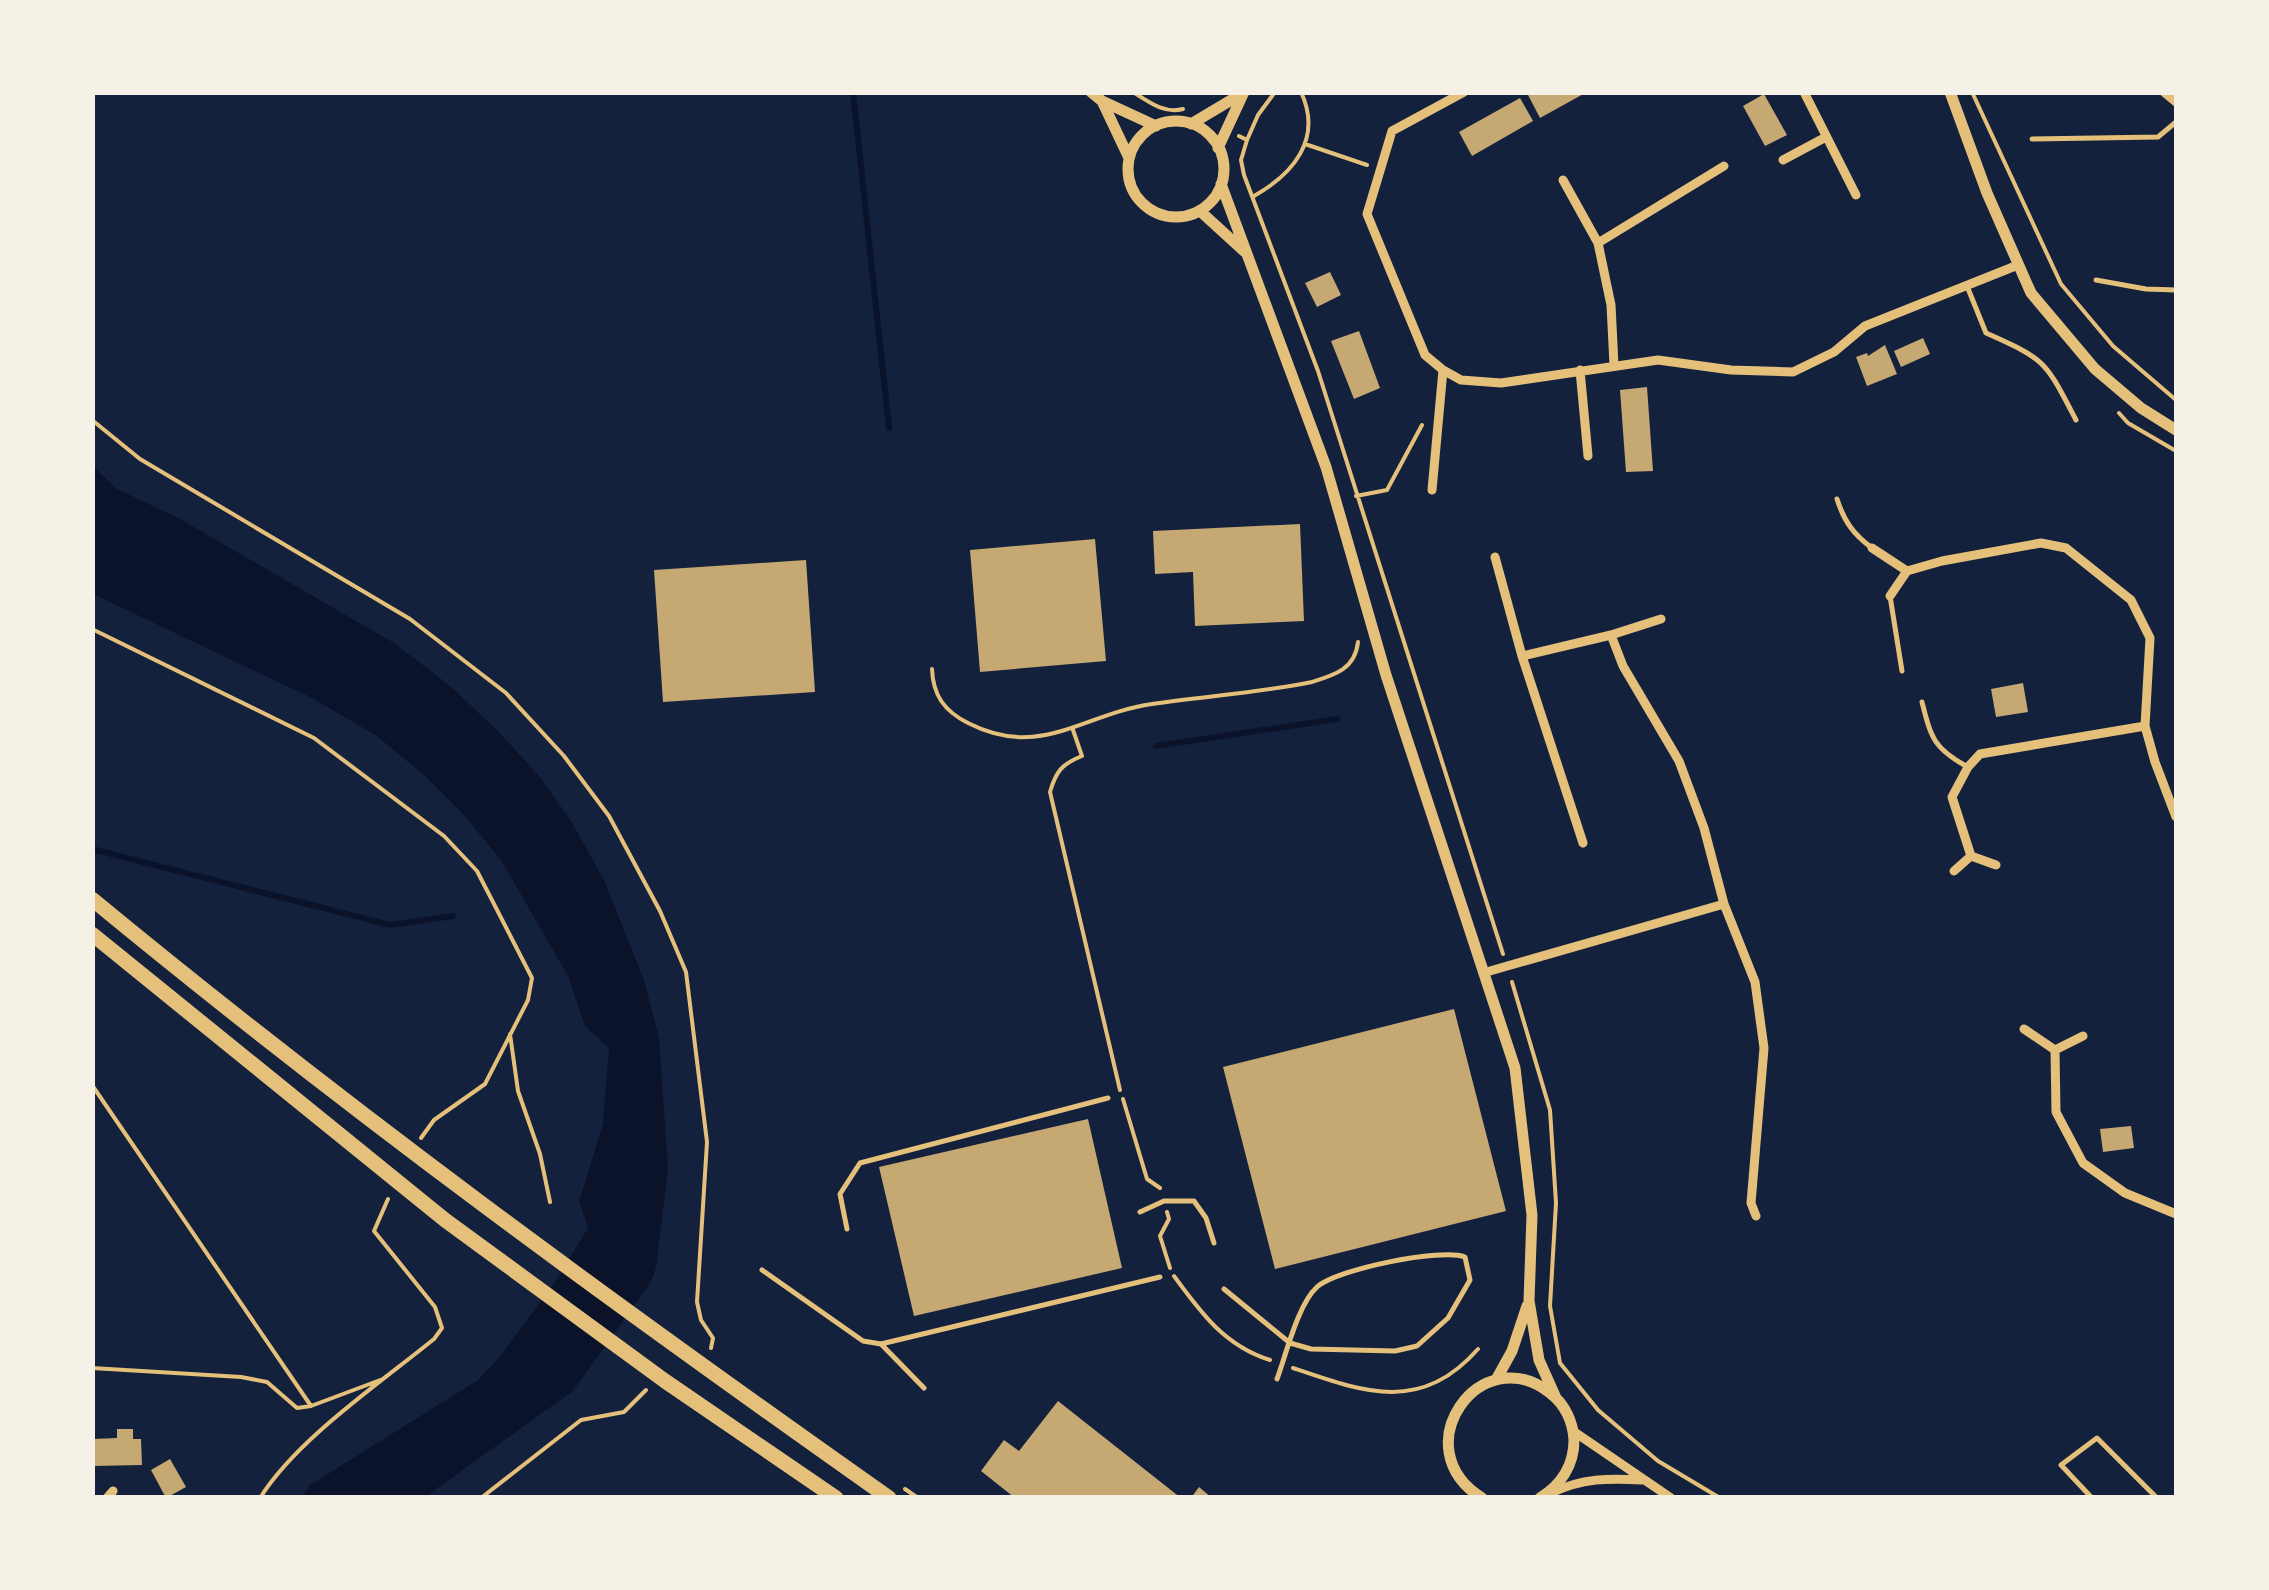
<svg xmlns="http://www.w3.org/2000/svg" width="2269" height="1590" viewBox="0 0 2269 1590" font-family="'Golos Text',sans-serif">
<rect width="100%" height="100%" fill="#14213d"/>
<path fill="#0b132b" d="M 92,465 L 117,489 L 180,519 L 394,643 L 449,685 L 497,730 L 540,777 L 571,821 L 604,880 L 644,980 L 659,1038 L 668,1169 L 656,1268 L 651,1282 L 573,1391 L 425,1497 L 302,1497 L 310,1485 L 478,1380 L 499,1358 L 557,1279 L 588,1228 L 579,1202 L 603,1124 L 609,1048 L 585,1026 L 568,976 L 501,860 L 462,813 L 426,777 L 377,736 L 312,698 L 93,594 Z"/>
<g fill="none" stroke-linecap="round" stroke-linejoin="round">
<path stroke="#0b132b" stroke-width="6" d="M 853,92 L 889,428
M 1156,746 L 1338,719
M 92,849 L 390,925 L 453,916"/>
</g>
<path fill="#c6a872" d="M 1532,92 L 1587,92 L 1540,118 L 1528,95 Z
M 1764,94 L 1787,135 L 1765,146 L 1743,106 Z
M 1520,98 L 1533,121 L 1472,156 L 1459,132 Z
M 1330,272 L 1341,295 L 1317,307 L 1305,283 Z
M 1359,331 L 1380,388 L 1354,399 L 1331,341 Z
M 1923,338 L 1930,354 L 1901,367 L 1894,351 Z
M 1885,345 L 1897,374 L 1867,386 L 1856,357 L 1867,353 L 1868,356 Z
M 1647,387 L 1653,471 L 1626,472 L 1620,390 Z
M 1300,524 L 1304,621 L 1195,626 L 1193,572 L 1155,574 L 1153,531 Z
M 1095,539 L 1106,661 L 980,672 L 970,550 Z
M 806,560 L 815,692 L 663,702 L 654,570 Z
M 2023,683 L 2028,712 L 1996,717 L 1991,689 Z
M 1454,1009 L 1506,1211 L 1275,1269 L 1223,1067 Z
M 1088,1119 L 1122,1268 L 914,1316 L 879,1167 Z
M 2131,1126 L 2134,1148 L 2103,1152 L 2100,1129 Z
M 1058,1401 L 1181,1498 L 1015,1498 L 981,1471 L 1004,1440 L 1019,1451 Z
M 117,1429 L 133,1429 L 133,1439 L 141,1439 L 142,1465 L 93,1466 L 93,1439 L 117,1438 Z
M 170,1459 L 186,1487 L 166,1498 L 151,1470 Z
M 1199,1487 L 1212,1498 L 1191,1498 Z"/>
<g fill="none" stroke-linecap="round" stroke-linejoin="round">
<path stroke="#e5c07b" stroke-width="4" d="M 1133,92 C 1149,102 1164,114 1183,109
M 1972,92 L 2061,284 L 2113,346 L 2176,400
M 1239,136 L 1247,140 L 1241,160 L 1244,175 L 1318,371 L 1503,954
M 1247,140 L 1258,115 L 1275,92
M 1305,144 L 1367,165
M 1254,196 C 1293,174 1323,139 1301,92
M 2119,413 L 2128,423 L 2176,451
M 92,420 L 140,459 L 410,619 L 506,693 L 564,756 L 609,816 L 660,911 L 686,972 L 707,1142 L 697,1302 L 701,1320 L 713,1338 L 711,1348
M 1356,496 L 1387,490 L 1422,425
M 92,629 L 314,738 L 444,836 L 477,871 L 532,978 L 528,1000 L 485,1084 L 434,1120 L 421,1138
M 932,669 C 933,695 944,711 968,723 C 1041,760 1082,714 1152,704 C 1205,696 1259,693 1312,682 C 1335,675 1355,669 1358,642
M 1073,730 L 1082,756 C 1062,764 1056,771 1050,792 L 1120,1090
M 1512,982 L 1550,1110 L 1556,1203 L 1550,1306 L 1560,1363 L 1598,1410 L 1658,1461 L 1720,1498
M 510,1034 L 518,1091 L 540,1154 L 550,1202
M 92,1085 L 311,1406
M 1123,1099 L 1147,1179 L 1160,1188
M 1167,1212 L 1169,1219 L 1160,1236 L 1170,1268
M 1174,1276 C 1201,1313 1225,1346 1270,1360
M 92,1368 L 241,1377 L 267,1382 L 297,1408 L 311,1406 L 383,1379
M 1293,1368 C 1363,1392 1421,1414 1478,1349
M 905,1489 L 918,1498
M 260,1498 C 297,1439 380,1383 434,1339 L 442,1328 L 435,1307 L 374,1231 L 388,1199
M 481,1498 L 581,1420 L 624,1412 L 646,1390"/>
<path stroke="#e5c07b" stroke-width="5" d="M 2032,139 L 2158,137 L 2176,122
M 2096,280 L 2146,289 L 2176,290
M 1967,286 L 1986,333 C 2047,360 2045,361 2076,420
M 1837,499 C 1844,521 1853,534 1872,548
M 1890,596 L 1902,671
M 1922,702 C 1931,738 1934,749 1968,767
M 1140,1212 L 1164,1201 L 1194,1201 L 1206,1218 L 1214,1243
M 847,1229 L 840,1194 L 860,1163 L 1108,1098
M 762,1270 L 863,1341 L 881,1344 L 1160,1277
M 1224,1289 L 1290,1343 L 1311,1349 L 1395,1351 L 1417,1346 L 1448,1318 L 1470,1280 L 1465,1257 C 1441,1248 1337,1269 1317,1287 C 1298,1304 1286,1355 1277,1379
M 881,1344 L 924,1388
M 2092,1498 L 2061,1465 L 2097,1438 L 2157,1498"/>
<path stroke="#e5c07b" stroke-width="9" d="M 1464,92 L 1392,131 L 1367,214 L 1425,355 L 1443,370 L 1461,380 L 1501,383 L 1658,360 L 1731,370 L 1793,372 L 1834,352 L 1865,326 L 2018,265
M 1804,92 L 1856,195
M 2164,92 L 2176,102
M 1783,160 L 1826,137
M 1563,180 L 1598,243
M 1614,365 L 1611,305 L 1598,243 L 1724,166
M 1580,370 L 1588,456
M 1432,490 L 1443,370
M 1872,548 L 1907,571 L 1890,596
M 1495,557 L 1522,656
M 1907,571 L 1942,561 L 2041,543 L 2066,548 L 2131,600 L 2150,638 L 2145,726 L 2155,762 L 2176,817
M 1611,635 L 1623,666 L 1679,761 L 1704,828 L 1724,904 L 1755,982 L 1764,1048 L 1751,1203 L 1756,1216
M 1583,843 L 1522,656 L 1611,635 L 1661,619
M 1971,856 L 1952,797 L 1968,767 L 1980,754 L 2145,726
M 1954,871 L 1971,856 L 1996,865
M 1483,973 L 1724,904
M 2024,1029 L 2055,1050 L 2083,1036
M 2055,1050 L 2056,1112 L 2083,1163 L 2125,1193 L 2176,1214
M 1573,1431 L 1671,1498
M 1551,1493 C 1582,1478 1609,1478 1642,1480
M 107,1498 L 113,1491"/>
<path stroke="#e5c07b" stroke-width="11" d="M 1091,92 L 1102,101 L 1156,126
M 1950,92 L 1987,193 L 2031,293 L 2095,369 L 2141,408 L 2176,430
M 1102,101 L 1129,158
M1128 169a48 48 0 1 1 96 0a48 48 0 1 1-96 0Z
M 1191,124 L 1243,93
M 1218,148 L 1244,92
M 1221,184 L 1326,467 L 1386,675 L 1515,1068 L 1532,1215 L 1529,1301 L 1539,1360 L 1556,1398
M 1200,211 L 1245,252
M 1496,1380 L 1512,1351 L 1527,1306
M 1482,1498 C 1402,1448 1481,1338 1550,1393 C 1565,1404 1573,1422 1574,1440 C 1574,1465 1561,1485 1540,1498"/>
<path stroke="#e5c07b" stroke-width="15" d="M 92,899 C 349,1111 617,1306 889,1498
M 92,934 L 445,1220 L 665,1381 L 836,1498"/>
</g>
<rect width="2269" height="1590" fill="none" stroke="#f6f1e7" stroke-width="190"/>
</svg>
